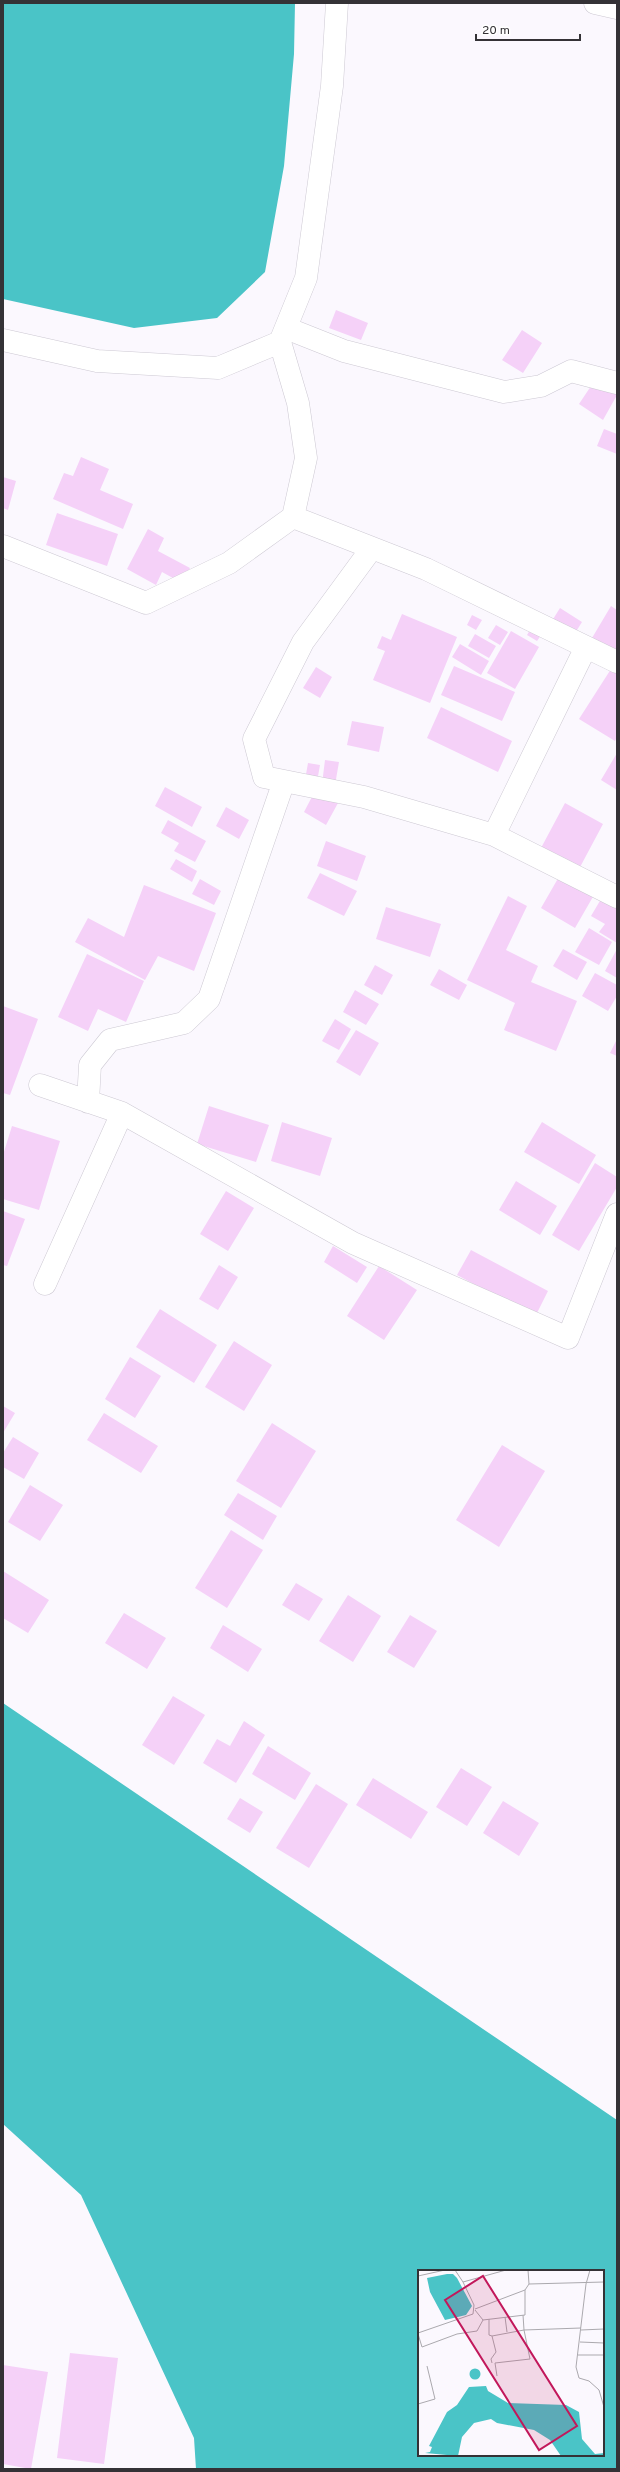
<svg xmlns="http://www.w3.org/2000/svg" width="620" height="2472" viewBox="0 0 620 2472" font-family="Overpass,sans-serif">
<rect width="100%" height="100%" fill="#fbf8fe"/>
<path fill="#4ac4c7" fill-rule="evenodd" d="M 3,3 L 295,3 L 294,54 L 284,166 L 265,272 L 217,318 L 134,328 L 3,299 Z
M 3,1703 L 617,2120 L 617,2469 L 196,2469 L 194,2438 L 81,2195 L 3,2124 ZM 419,2271 L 603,2271 L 603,2455 L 419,2455 Z"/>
<path fill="#f5d1f8" d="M 336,310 L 368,323 L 361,340 L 329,328 Z
M 522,330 L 542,343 L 523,373 L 502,360 Z
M 595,380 L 617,395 L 603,420 L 579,404 Z
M 604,429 L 617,434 L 617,454 L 597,446 Z
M 81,457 L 109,469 L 100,490 L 133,504 L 123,529 L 53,499 L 64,473 L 73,476 Z
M 3,477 L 16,481 L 8,510 L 3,508 Z
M 57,513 L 118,534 L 107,566 L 46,545 Z
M 148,529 L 164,538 L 158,551 L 190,568 L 182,583 L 162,572 L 156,585 L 127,569 Z
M 611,606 L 617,610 L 617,654 L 592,638 Z
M 560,608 L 582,622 L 572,638 L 550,624 Z
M 402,614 L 457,637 L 430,703 L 373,680 L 385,651 L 377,648 L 382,636 L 391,640 Z
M 472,615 L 482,620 L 476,630 L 467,625 Z
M 496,625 L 508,632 L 500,645 L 488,638 Z
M 533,625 L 544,631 L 537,641 L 527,635 Z
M 511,631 L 539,647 L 515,689 L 487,673 Z
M 475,634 L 496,646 L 489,658 L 468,646 Z
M 460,644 L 489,661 L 481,675 L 452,657 Z
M 454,666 L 515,692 L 502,721 L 441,695 Z
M 316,667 L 332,677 L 320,698 L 303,688 Z
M 611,669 L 617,673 L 617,737 L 615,741 L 579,719 Z
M 441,707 L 512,741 L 498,772 L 427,738 Z
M 352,721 L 384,727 L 379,752 L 347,745 Z
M 617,753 L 617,790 L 601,780 Z
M 325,760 L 339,762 L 335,785 L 322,784 Z
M 308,763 L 320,765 L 317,782 L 305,780 Z
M 165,787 L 202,807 L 192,827 L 155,806 Z
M 315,791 L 338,803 L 326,825 L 304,812 Z
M 565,803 L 603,824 L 579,869 L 541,848 Z
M 226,807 L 249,820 L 239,839 L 216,826 Z
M 168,820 L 206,841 L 195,862 L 174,851 L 179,843 L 161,833 Z
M 326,841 L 366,856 L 357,881 L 317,866 Z
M 176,859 L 197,871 L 192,882 L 170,869 Z
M 320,873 L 357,891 L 344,916 L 307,898 Z
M 560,875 L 594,895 L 575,928 L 541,908 Z
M 200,879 L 221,891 L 214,905 L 192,894 Z
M 144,885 L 216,913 L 194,971 L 158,956 L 145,980 L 75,942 L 88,918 L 124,937 Z
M 604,894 L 617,902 L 617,943 L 599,932 L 605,924 L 591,916 Z
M 508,896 L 527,906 L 506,950 L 538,966 L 531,982 L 577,1001 L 556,1051 L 504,1030 L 515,1003 L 467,980 Z
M 386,907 L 441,924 L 430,957 L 376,939 Z
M 589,928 L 612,942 L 599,965 L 575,952 Z
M 563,949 L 587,962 L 577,980 L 553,966 Z
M 617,949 L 617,978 L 605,971 Z
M 87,954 L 144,981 L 126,1022 L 98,1009 L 88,1031 L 58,1017 Z
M 375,965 L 393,975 L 382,995 L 364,985 Z
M 439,969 L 467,985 L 459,1000 L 430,985 Z
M 595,973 L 617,985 L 617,996 L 608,1011 L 582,996 Z
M 355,990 L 379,1004 L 366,1025 L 343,1012 Z
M 3,1006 L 38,1019 L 10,1095 L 3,1093 Z
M 335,1019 L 351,1029 L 339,1050 L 322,1041 Z
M 356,1030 L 379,1043 L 360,1076 L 336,1062 Z
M 617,1039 L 617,1056 L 610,1053 Z
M 209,1106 L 269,1125 L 256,1162 L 197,1144 Z
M 282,1122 L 332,1138 L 320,1176 L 271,1161 Z
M 542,1122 L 596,1155 L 579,1184 L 524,1152 Z
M 12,1126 L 60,1141 L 39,1210 L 3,1199 L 3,1155 Z
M 595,1163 L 617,1177 L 617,1187 L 579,1251 L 552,1235 Z
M 516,1181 L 557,1206 L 540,1235 L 499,1210 Z
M 226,1191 L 254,1208 L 228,1251 L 200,1234 Z
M 3,1211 L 25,1219 L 7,1266 L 3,1265 Z
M 333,1246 L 367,1267 L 357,1283 L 324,1262 Z
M 471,1250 L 548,1291 L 535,1317 L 457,1275 Z
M 219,1265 L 238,1277 L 218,1310 L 199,1299 Z
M 379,1266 L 417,1290 L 384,1340 L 347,1316 Z
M 160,1309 L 217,1345 L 194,1383 L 136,1347 Z
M 234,1341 L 272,1365 L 244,1411 L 205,1387 Z
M 130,1357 L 161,1376 L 135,1418 L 105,1399 Z
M 3,1406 L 15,1413 L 3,1433 Z
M 104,1413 L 158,1446 L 141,1473 L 87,1440 Z
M 272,1423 L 316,1451 L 281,1508 L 236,1481 Z
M 13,1437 L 39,1453 L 24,1479 L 3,1467 L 3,1453 Z
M 502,1445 L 545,1471 L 499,1547 L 456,1520 Z
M 30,1485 L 63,1505 L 40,1541 L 8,1522 Z
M 238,1493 L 277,1516 L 263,1540 L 224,1515 Z
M 231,1530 L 263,1550 L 227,1608 L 195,1588 Z
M 3,1571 L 49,1600 L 28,1633 L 3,1618 Z
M 296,1583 L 323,1599 L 309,1621 L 282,1605 Z
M 348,1595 L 381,1616 L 353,1662 L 319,1641 Z
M 124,1613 L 166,1638 L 147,1669 L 105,1643 Z
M 410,1615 L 437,1631 L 414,1668 L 387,1652 Z
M 223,1625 L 262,1649 L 248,1672 L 210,1648 Z
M 173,1696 L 205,1715 L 174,1765 L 142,1745 Z
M 244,1721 L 265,1735 L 236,1783 L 203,1763 L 217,1739 L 230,1746 Z
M 268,1746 L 311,1773 L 295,1800 L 252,1774 Z
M 461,1768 L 492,1787 L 467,1826 L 436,1807 Z
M 373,1778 L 428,1812 L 411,1839 L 356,1805 Z
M 316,1784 L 348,1804 L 309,1868 L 276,1848 Z
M 240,1798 L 263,1812 L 250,1833 L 227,1819 Z
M 503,1801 L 539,1823 L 519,1856 L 483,1833 Z
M 70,2353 L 118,2358 L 104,2464 L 57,2458 Z
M 3,2365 L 48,2372 L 31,2469 L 3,2464 Z"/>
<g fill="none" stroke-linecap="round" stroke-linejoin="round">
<defs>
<path id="street" d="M 595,3 L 617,8
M 286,328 L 344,351 L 504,392 L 541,386 L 571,371 L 617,383
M 3,340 L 97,361 L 218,368 L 280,342 L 306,278 L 332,86 L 337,3
M 280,342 L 298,403 L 306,458 L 293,517
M 3,546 L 146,603 L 229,563 L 293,517 L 426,569 L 617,662
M 284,781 L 264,777 L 254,739 L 303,642 L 372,548
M 494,835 L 586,647
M 40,1085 L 122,1113
M 88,1102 L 90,1065 L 110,1040 L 184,1023 L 209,999 L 284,781 L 364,797 L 494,835 L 617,897
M 45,1284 L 122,1113 L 353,1243 L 568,1338 L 617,1214"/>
</defs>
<use href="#street" stroke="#cdc9d3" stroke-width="23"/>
<use href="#street" stroke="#fff" stroke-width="22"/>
</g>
<g transform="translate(418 2270)">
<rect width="186" height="186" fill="#fbf8fe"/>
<path d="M 29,4 L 35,4 L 39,8 L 54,36 L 48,45 L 27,50 L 12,22 L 9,8 ZM51.5 104a5.5 5.5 0 1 1 11 0a5.5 5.5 0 1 1-11 0ZM 68,116 L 70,121 L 90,133 L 148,135 L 161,142 L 164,169 L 177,184 L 186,183 L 186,186 L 143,186 L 132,170 L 116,160 L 79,153 L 73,149 L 56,153 L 44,167 L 40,186 L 7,183 L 12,182 L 14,177 L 11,176 L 29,142 L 39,135 L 51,117 Z" fill="#4ac4c7"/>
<path fill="none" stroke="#aba9ae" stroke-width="1" d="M 37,0 L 45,12 L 88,0M 110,0 L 111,14 L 186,12M 172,0 L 168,14 L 158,97 L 161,108 L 171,111 L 181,120 L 186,137M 0,6 L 27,0M 57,39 L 107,20M 57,40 L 65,50M 87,47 L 89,62M 71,49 L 71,65 L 74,66M 163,60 L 186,59M 0,63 L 55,44 L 56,35 L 45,12M 0,64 L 4,77 L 39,64 L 59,61 L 65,50 L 107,45 L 107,20 L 111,14M 162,72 L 186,73M 160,85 L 186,85M 74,93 L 73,89 L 78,82 L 74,66 L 106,60 L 105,45M 79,106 L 77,93 L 112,89 L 106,60 L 163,58M 0,134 L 17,129 L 9,96"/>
<path fill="#c2185b" fill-opacity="0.15" stroke="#c2185b" stroke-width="2" d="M 65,6 L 159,156 L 121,180 L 27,30 Z"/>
<rect width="186" height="186" fill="none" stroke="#343236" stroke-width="2"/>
</g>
<rect width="620" height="2472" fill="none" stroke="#343236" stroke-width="8"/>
<path d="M476 34v6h104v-6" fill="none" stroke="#343236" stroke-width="2"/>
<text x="482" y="34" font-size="12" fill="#343236" stroke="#ffffff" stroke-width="3" paint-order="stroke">20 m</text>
</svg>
